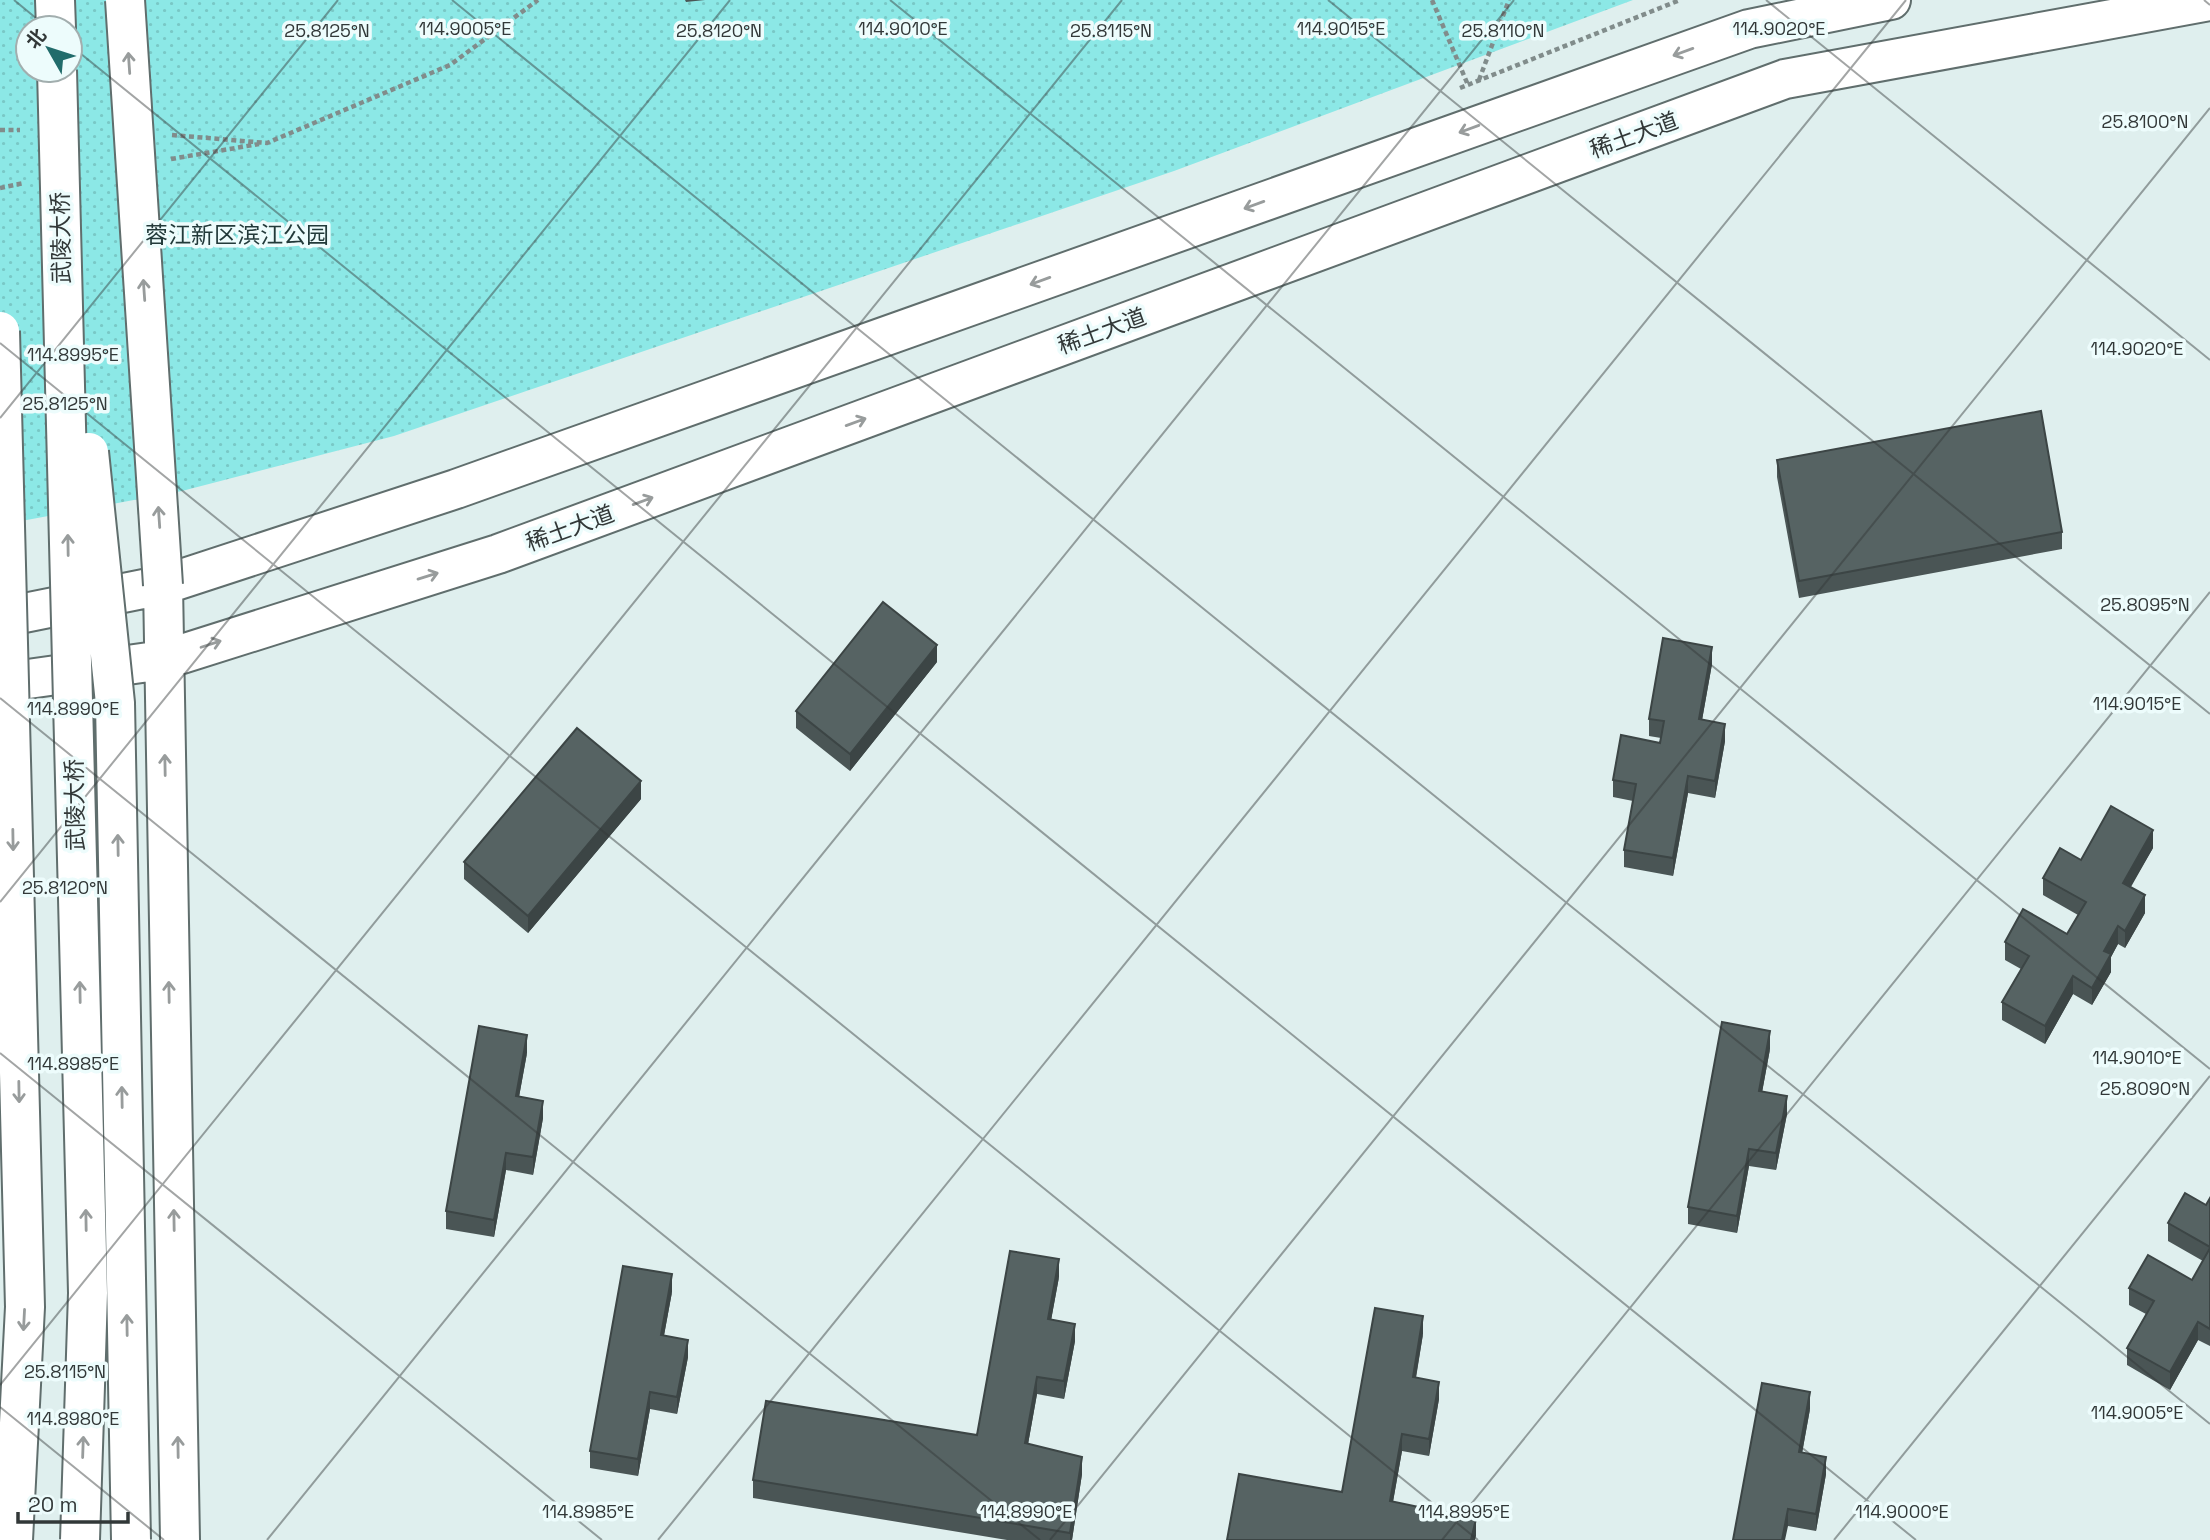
<svg xmlns="http://www.w3.org/2000/svg" width="2210" height="1540" viewBox="0 0 2210 1540" font-family="'Space Grotesk','Noto Sans SC',sans-serif">
<defs>
<pattern id="park-dots" width="8" height="8" patternUnits="userSpaceOnUse" patternTransform="scale(1.75)"><rect width="8" height="8" fill="#8ce8e6"/><path d="M2 2h.1M6 6h.1" fill="none" stroke="#79c8c6" stroke-width="1.8" stroke-linecap="round"/></pattern>
</defs>
<rect width="100%" height="100%" fill="#dfefee"/>
<path fill="url(#park-dots)" fill-rule="evenodd" d="M 0,0 L 1633,0 L 1174,171 L 394,436 L 182,491 L 0,525 ZM 28,28 L 70,28 L 70,70 L 28,70 Z"/>
<g fill="none" stroke-linecap="round" stroke-linejoin="round">
<defs>
<path id="secondary" d="M 163,585 L 180,1540
M 0,618 L 163,585 L 456,489 L 1749,29 L 1891,0
M 0,683 L 163,660 L 498,554 L 1785,79 L 2210,1"/>
<path id="primary" d="M 55,0 L 56,28"/>
</defs>
<use href="#secondary" stroke="#606e6d" stroke-width="42"/>
<use href="#primary" stroke="#606e6d" stroke-width="42"/>
<path stroke="#818c8b" stroke-width="4.5" stroke-dasharray="5 3.5" stroke-linecap="butt" d="M 1432,0 L 1468,85
M 1479,80 L 1509,0
M 1460,88 L 1680,0
M 0,130 L 20,130
M 172,135 L 267,143 L 450,65 L 538,0
M 171,159 L 259,144
M 0,188 L 24,183"/>
<use href="#secondary" stroke="#fff" stroke-width="38"/>
<use href="#primary" stroke="#fff" stroke-width="38"/>
<defs>
<path id="secondary-bridge" d="M 125,0 L 163,585"/>
<path id="primary-bridge" d="M 57,70 L 88,1293 L 80,1540
M 0,331 L 25,1307 L 13,1540
M 89,452 L 115,703 L 131,1540"/>
</defs>
<use href="#secondary-bridge" stroke="#606e6d" stroke-width="42" stroke-linecap="butt"/>
<use href="#primary-bridge" stroke="#606e6d" stroke-width="42" stroke-linecap="butt"/>
<use href="#secondary-bridge" stroke="#fff" stroke-width="38"/>
<use href="#primary-bridge" stroke="#fff" stroke-width="38"/>
</g>
<path fill="#4a5555" d="M 685,0 L 705,0 L 686,2 Z
M 1777,460 L 2062,532 L 2062,549 L 1799,598 L 1777,477 Z
M 937,662 L 850,771 L 796,728 L 796,711 Z
M 1712,664 L 1702,720 L 1725,741 L 1715,798 L 1688,793 L 1673,876 L 1624,867 L 1624,850 L 1633,801 L 1613,797 L 1613,780 L 1660,743 L 1661,738 L 1649,736 L 1649,719 Z
M 641,799 L 528,933 L 464,879 L 464,862 Z
M 2153,848 L 2130,887 L 2145,913 L 2125,948 L 2118,944 L 2111,957 L 2111,972 L 2092,1005 L 2073,994 L 2045,1044 L 2002,1020 L 2002,1002 L 2021,969 L 2005,960 L 2005,942 L 2067,934 L 2078,915 L 2043,895 L 2043,878 L 2081,860 Z
M 1770,1049 L 1762,1092 L 1787,1114 L 1776,1170 L 1749,1166 L 1737,1233 L 1688,1224 L 1688,1207 Z
M 527,1053 L 519,1097 L 543,1118 L 533,1175 L 506,1170 L 494,1237 L 446,1229 L 446,1211 Z
M 2210,1198 L 2210,1346 L 2198,1340 L 2170,1390 L 2127,1365 L 2127,1348 L 2146,1314 L 2129,1305 L 2129,1288 L 2192,1280 L 2203,1261 L 2168,1241 L 2168,1223 L 2206,1205 Z
M 1059,1277 L 1051,1320 L 1075,1341 L 1064,1399 L 1037,1394 L 1028,1444 L 1082,1474 L 1072,1540 L 1007,1540 L 753,1498 L 753,1480 L 977,1435 Z
M 672,1292 L 664,1335 L 688,1357 L 677,1414 L 650,1409 L 638,1476 L 590,1468 L 590,1451 Z
M 1423,1334 L 1416,1378 L 1439,1399 L 1429,1456 L 1402,1451 L 1393,1502 L 1476,1536 L 1342,1492 Z
M 1810,1409 L 1802,1453 L 1826,1474 L 1816,1531 L 1788,1526 L 1733,1540 Z"/>
<path fill="#3c4545" d="M 937,645 L 937,662 L 850,771 L 850,754 Z
M 1712,647 L 1712,664 L 1699,737 L 1699,719 Z
M 1725,724 L 1725,741 L 1715,798 L 1715,781 Z
M 1688,776 L 1688,793 L 1673,876 L 1673,858 Z
M 641,781 L 641,799 L 528,933 L 528,916 Z
M 2153,830 L 2153,848 L 2123,901 L 2123,883 Z
M 2145,895 L 2145,913 L 2125,948 L 2125,931 Z
M 2118,926 L 2118,944 L 2111,957 L 2111,972 L 2092,1005 L 2092,988 L 2104,951 Z
M 2073,976 L 2073,994 L 2045,1044 L 2045,1026 Z
M 1770,1031 L 1770,1049 L 1759,1109 L 1759,1091 Z
M 527,1035 L 527,1053 L 516,1113 L 516,1096 Z
M 1787,1096 L 1787,1114 L 1776,1170 L 1776,1153 Z
M 543,1101 L 543,1118 L 533,1175 L 533,1157 Z
M 1749,1149 L 1749,1166 L 1737,1233 L 1737,1216 Z
M 506,1153 L 506,1170 L 494,1237 L 494,1220 Z
M 1059,1259 L 1059,1277 L 1048,1337 L 1048,1319 Z
M 672,1274 L 672,1292 L 661,1352 L 661,1335 Z
M 1423,1316 L 1423,1334 L 1413,1394 L 1413,1377 Z
M 2198,1322 L 2198,1340 L 2170,1390 L 2170,1372 Z
M 1075,1324 L 1075,1341 L 1064,1399 L 1064,1381 Z
M 688,1340 L 688,1357 L 677,1414 L 677,1397 Z
M 1037,1377 L 1037,1394 L 1025,1461 L 1025,1443 Z
M 1439,1382 L 1439,1399 L 1429,1456 L 1429,1439 Z
M 650,1392 L 650,1409 L 638,1476 L 638,1459 Z
M 1810,1392 L 1810,1409 L 1799,1470 L 1799,1452 Z
M 1402,1434 L 1402,1451 L 1390,1518 L 1390,1501 Z
M 1082,1457 L 1082,1474 L 1072,1540 L 1070,1540 L 1070,1533 Z
M 1826,1457 L 1826,1474 L 1816,1531 L 1816,1514 Z
M 1788,1509 L 1788,1526 L 1785,1540 L 1782,1540 Z
M 1476,1519 L 1476,1536 L 1475,1540 L 1471,1540 Z"/>
<path fill="#566363" stroke="#3c4545" stroke-width="2" d="M 2041,411 L 2062,532 L 1799,581 L 1777,460 Z
M 883,602 L 937,645 L 850,754 L 796,711 Z
M 1663,638 L 1712,647 L 1699,719 L 1725,724 L 1715,781 L 1688,776 L 1673,858 L 1624,850 L 1636,784 L 1613,780 L 1621,735 L 1660,743 L 1664,721 L 1649,719 Z
M 577,728 L 641,781 L 528,916 L 464,862 Z
M 2111,806 L 2153,830 L 2123,883 L 2145,895 L 2125,931 L 2118,926 L 2104,951 L 2111,954 L 2092,988 L 2073,976 L 2045,1026 L 2002,1002 L 2029,956 L 2005,942 L 2023,909 L 2067,934 L 2086,902 L 2043,878 L 2060,848 L 2081,860 Z
M 1722,1022 L 1770,1031 L 1759,1091 L 1787,1096 L 1776,1153 L 1749,1149 L 1737,1216 L 1688,1207 Z
M 479,1026 L 527,1035 L 516,1096 L 543,1101 L 533,1157 L 506,1153 L 494,1220 L 446,1211 Z
M 2185,1193 L 2206,1205 L 2210,1198 L 2210,1247 L 2168,1223 Z
M 2210,1248 L 2210,1329 L 2198,1322 L 2170,1372 L 2127,1348 L 2154,1301 L 2129,1288 L 2148,1255 L 2192,1280 Z
M 1010,1251 L 1059,1259 L 1048,1319 L 1075,1324 L 1064,1381 L 1037,1377 L 1025,1443 L 1082,1457 L 1070,1533 L 753,1480 L 766,1401 L 977,1435 Z
M 623,1266 L 672,1274 L 661,1335 L 688,1340 L 677,1397 L 650,1392 L 638,1459 L 590,1451 Z
M 1375,1308 L 1423,1316 L 1413,1377 L 1439,1382 L 1429,1439 L 1402,1434 L 1390,1501 L 1476,1519 L 1471,1540 L 1227,1540 L 1239,1474 L 1342,1492 Z
M 1762,1383 L 1810,1392 L 1799,1452 L 1826,1457 L 1816,1514 L 1788,1509 L 1782,1540 L 1733,1540 Z"/>
<defs><path id="oneway-shaft" d="M-6 0H5M1.5-3L5.5 0L1.5 3" fill="none" stroke-width="1.6" stroke-linecap="round" stroke-linejoin="round" transform="scale(1.75)"/></defs>
<g stroke="#989c9c">
<use href="#oneway-shaft" transform="translate(1683 52) rotate(160)"/>
<use href="#oneway-shaft" transform="translate(129 63) rotate(-94)"/>
<use href="#oneway-shaft" transform="translate(1469 129) rotate(160)"/>
<use href="#oneway-shaft" transform="translate(1254 205) rotate(160)"/>
<use href="#oneway-shaft" transform="translate(1040 281) rotate(160)"/>
<use href="#oneway-shaft" transform="translate(144 290) rotate(-94)"/>
<use href="#oneway-shaft" transform="translate(856 422) rotate(-20)"/>
<use href="#oneway-shaft" transform="translate(643 501) rotate(-20)"/>
<use href="#oneway-shaft" transform="translate(159 517) rotate(-94)"/>
<use href="#oneway-shaft" transform="translate(68 545) rotate(-91)"/>
<use href="#oneway-shaft" transform="translate(428 576) rotate(-17)"/>
<use href="#oneway-shaft" transform="translate(211 644) rotate(-18)"/>
<use href="#oneway-shaft" transform="translate(165 765) rotate(-91)"/>
<use href="#oneway-shaft" transform="translate(13 840) rotate(89)"/>
<use href="#oneway-shaft" transform="translate(118 845) rotate(-91)"/>
<use href="#oneway-shaft" transform="translate(80 992) rotate(-91)"/>
<use href="#oneway-shaft" transform="translate(169 992) rotate(-91)"/>
<use href="#oneway-shaft" transform="translate(19 1092) rotate(89)"/>
<use href="#oneway-shaft" transform="translate(122 1097) rotate(-91)"/>
<use href="#oneway-shaft" transform="translate(86 1220) rotate(-91)"/>
<use href="#oneway-shaft" transform="translate(174 1220) rotate(-91)"/>
<use href="#oneway-shaft" transform="translate(24 1320) rotate(93)"/>
<use href="#oneway-shaft" transform="translate(127 1325) rotate(-91)"/>
<use href="#oneway-shaft" transform="translate(83 1447) rotate(-88)"/>
<use href="#oneway-shaft" transform="translate(178 1447) rotate(-91)"/>
</g>
<path fill="none" stroke="#323838" stroke-width="2" stroke-opacity="0.45" d="M 14,0 L 48,28M 452,0 L 2210,1424M 890,0 L 2210,1069M 1328,0 L 2210,714M 1766,0 L 2210,360M 2204,0 L 2210,5M 70,45 L 1916,1540M 0,343 L 1478,1540M 0,418 L 338,0M 0,698 L 1040,1540M 0,902 L 730,0M 0,1053 L 602,1540M 0,1385 L 1122,0M 0,1407 L 164,1540M 267,1540 L 1514,0M 658,1540 L 1906,0M 1050,1540 L 2210,108M 1442,1540 L 2210,592M 1834,1540 L 2210,1076"/>
<g text-anchor="middle" stroke-width="7" stroke-linejoin="round" paint-order="stroke">
<g font-size="23" fill="#323838" stroke="#edfcfc">
<text transform="translate(1634 135) rotate(-20)" y="8">稀土大道</text>
<text transform="translate(61 238) rotate(-91)" y="8">武陵大桥</text>
<text transform="translate(1102 331) rotate(-20)" y="8">稀土大道</text>
<text transform="translate(570 528) rotate(-20)" y="8">稀土大道</text>
<text transform="translate(75 805) rotate(-91)" y="8">武陵大桥</text>
</g>
<g font-size="23" fill="#223a3a" stroke="#edfcfc">
<text x="237" y="243">蓉江新区滨江公园</text>
</g>
</g>
<g font-size="18" text-anchor="middle" fill="#323838" stroke="#edfcfc" stroke-width="7" stroke-linejoin="round" paint-order="stroke">
<text x="1341" y="35">114.9015°E</text>
<text x="465" y="35">114.9005°E</text>
<text x="903" y="35">114.9010°E</text>
<text x="1779" y="35">114.9020°E</text>
<text x="327" y="37">25.8125°N</text>
<text x="719" y="37">25.8120°N</text>
<text x="1111" y="37">25.8115°N</text>
<text x="1503" y="37">25.8110°N</text>
<text x="2145" y="128">25.8100°N</text>
<text x="2137" y="355">114.9020°E</text>
<text x="73" y="361">114.8995°E</text>
<text x="65" y="410">25.8125°N</text>
<text x="2145" y="611">25.8095°N</text>
<text x="2137" y="710">114.9015°E</text>
<text x="73" y="715">114.8990°E</text>
<text x="65" y="894">25.8120°N</text>
<text x="2137" y="1064">114.9010°E</text>
<text x="73" y="1070">114.8985°E</text>
<text x="2145" y="1095">25.8090°N</text>
<text x="65" y="1378">25.8115°N</text>
<text x="2137" y="1419">114.9005°E</text>
<text x="73" y="1425">114.8980°E</text>
<text x="588" y="1518">114.8985°E</text>
<text x="1026" y="1518">114.8990°E</text>
<text x="1464" y="1518">114.8995°E</text>
<text x="1902" y="1518">114.9000°E</text>
</g>
<g transform="translate(49 49) rotate(309)"><circle r="33" fill="#edfcfc" stroke="#a2aeae" stroke-width="2"/>
<path d="M0-5L12 26L0 18L-12 26Z" fill="#216c6b"/>
<text y="-10" font-size="19" font-weight="bold" text-anchor="middle" fill="#323838">北</text>
</g>
<path d="M18 1512v10h110v-10" fill="none" stroke="#323838" stroke-width="3.5"/>
<text x="28" y="1512" font-size="21" fill="#323838" stroke="#edfcfc" stroke-width="5" paint-order="stroke">20 m</text>
</svg>
